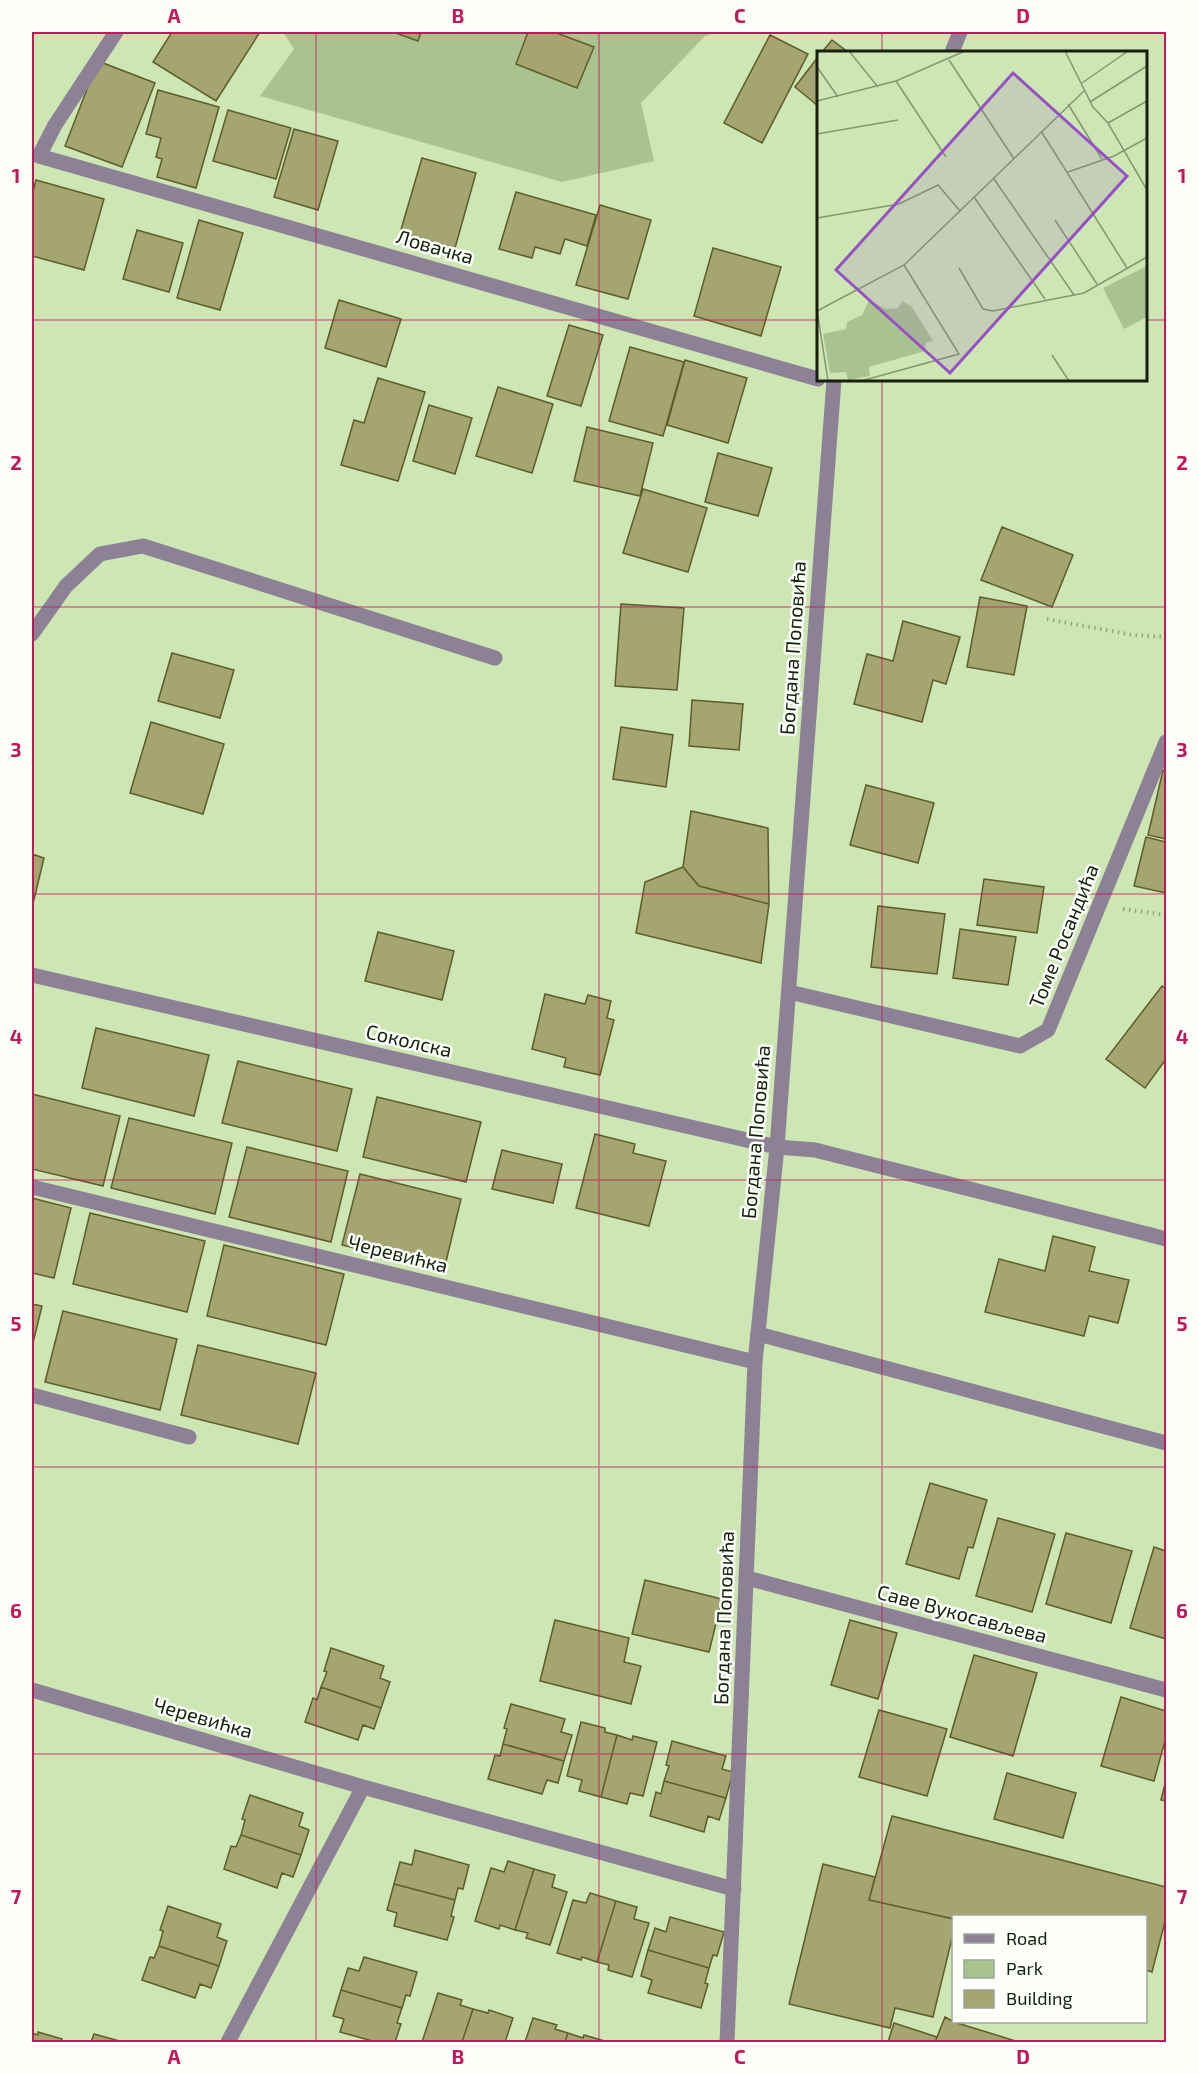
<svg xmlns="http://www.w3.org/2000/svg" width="1198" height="2074" viewBox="0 0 1198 2074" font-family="'Exo 2',sans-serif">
<rect width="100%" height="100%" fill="#cee6b4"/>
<path fill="#a9c38e" d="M 283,32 L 715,32 L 704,37 L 641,103 L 654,161 L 562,182 L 260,96 L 294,49 Z"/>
<path fill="#a4a571" stroke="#5d5d2b" stroke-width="1.5" d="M 172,32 L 260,32 L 216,101 L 153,62 Z
M 393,32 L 421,32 L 418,41 Z
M 528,32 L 554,32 L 594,47 L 577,88 L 516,64 Z
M 770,35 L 808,54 L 762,143 L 724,123 Z
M 832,40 L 848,52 L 822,52 Z
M 818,57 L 818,106 L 795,87 Z
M 98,61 L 155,83 L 122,167 L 65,146 Z
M 158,90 L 219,107 L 196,188 L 157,177 L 162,159 L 156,157 L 161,138 L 146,134 Z
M 228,110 L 291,128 L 276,179 L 213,161 Z
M 294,129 L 338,141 L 318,210 L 274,197 Z
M 422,158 L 476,173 L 455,248 L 400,233 Z
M 36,180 L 104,199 L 84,270 L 32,256 L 32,195 Z
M 516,192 L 596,215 L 587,246 L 565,239 L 560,254 L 535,247 L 532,258 L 499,249 Z
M 600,205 L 651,220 L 628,299 L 576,285 Z
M 199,220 L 243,233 L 220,310 L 177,298 Z
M 137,230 L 183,243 L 169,292 L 123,279 Z
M 713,248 L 781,267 L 761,336 L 694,316 Z
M 339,300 L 401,319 L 386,367 L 325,348 Z
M 569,325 L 603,335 L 581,406 L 547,396 Z
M 630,347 L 684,362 L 663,436 L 609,421 Z
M 685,360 L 747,378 L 728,443 L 667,425 Z
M 378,378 L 425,392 L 398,481 L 341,465 L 354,420 L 364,423 Z
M 498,387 L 553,404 L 532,473 L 476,456 Z
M 429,405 L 472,418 L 455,474 L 413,461 Z
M 587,427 L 653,443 L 640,496 L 574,481 Z
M 718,453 L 772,468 L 758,516 L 705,502 Z
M 643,489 L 707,508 L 688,572 L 623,553 Z
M 1002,527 L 1073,555 L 1052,607 L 981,580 Z
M 980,597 L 1027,606 L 1014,675 L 967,667 Z
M 621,604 L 684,608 L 677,690 L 615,686 Z
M 903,621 L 960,637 L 946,684 L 933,680 L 922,722 L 854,704 L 867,654 L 893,661 Z
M 172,653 L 234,670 L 220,718 L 158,701 Z
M 692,700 L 743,704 L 739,750 L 689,746 Z
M 151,722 L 224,744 L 203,814 L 130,793 Z
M 621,727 L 673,735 L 666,787 L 613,779 Z
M 1163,770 L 1166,771 L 1166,839 L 1148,835 Z
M 866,785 L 934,803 L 918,863 L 850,845 Z
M 691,811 L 768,828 L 769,904 L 699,886 L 683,867 Z
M 1146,837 L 1166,842 L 1166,893 L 1134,886 Z
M 32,854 L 44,858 L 32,908 Z
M 683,867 L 699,886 L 769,904 L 761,963 L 636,933 L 645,882 Z
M 984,879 L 1044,887 L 1037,933 L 977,925 Z
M 878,906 L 945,914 L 937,974 L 871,967 Z
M 960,929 L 1016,937 L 1008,985 L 953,978 Z
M 378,932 L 454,951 L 442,1000 L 365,981 Z
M 1162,986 L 1166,989 L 1166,1059 L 1145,1088 L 1106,1059 Z
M 545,994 L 585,1004 L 588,995 L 611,1001 L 607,1018 L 614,1020 L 600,1075 L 564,1067 L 566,1058 L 532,1049 Z
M 96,1028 L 209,1055 L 194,1116 L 82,1088 Z
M 238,1061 L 352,1089 L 337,1151 L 222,1123 Z
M 32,1094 L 120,1116 L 103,1186 L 32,1169 Z
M 377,1097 L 481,1122 L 466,1182 L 363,1157 Z
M 129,1118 L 232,1143 L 215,1214 L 111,1188 Z
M 595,1134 L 635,1144 L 633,1153 L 666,1161 L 649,1226 L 576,1208 Z
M 247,1147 L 348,1171 L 331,1242 L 229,1217 Z
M 502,1150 L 562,1164 L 553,1203 L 492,1189 Z
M 360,1174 L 461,1199 L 444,1270 L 342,1245 Z
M 32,1198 L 71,1208 L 54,1278 L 32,1273 Z
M 90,1213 L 205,1241 L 187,1312 L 73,1284 Z
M 1053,1236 L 1095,1247 L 1089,1271 L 1129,1280 L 1118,1323 L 1089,1316 L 1084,1336 L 985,1312 L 999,1259 L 1045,1271 Z
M 224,1245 L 344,1274 L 326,1345 L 207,1316 Z
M 32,1304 L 42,1306 L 32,1347 Z
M 63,1311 L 177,1339 L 160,1410 L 45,1382 Z
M 198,1345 L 316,1373 L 298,1444 L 181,1415 Z
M 930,1483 L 987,1500 L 973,1548 L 968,1547 L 959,1579 L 906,1564 Z
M 998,1518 L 1055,1534 L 1032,1612 L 976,1596 Z
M 1066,1533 L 1132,1551 L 1111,1623 L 1046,1604 Z
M 1154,1547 L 1166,1551 L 1166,1639 L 1130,1628 Z
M 645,1580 L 722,1599 L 709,1652 L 632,1634 Z
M 555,1620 L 629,1638 L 624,1662 L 641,1666 L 631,1704 L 540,1681 Z
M 850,1620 L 897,1633 L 878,1699 L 831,1685 Z
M 331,1648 L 384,1666 L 380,1678 L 390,1682 L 381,1708 L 321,1687 L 327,1672 L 324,1671 Z
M 974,1655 L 1037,1673 L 1013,1756 L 950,1737 Z
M 321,1687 L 381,1708 L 374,1729 L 363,1725 L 358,1740 L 305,1722 L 313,1698 L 317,1700 Z
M 1121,1697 L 1166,1711 L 1166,1737 L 1154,1781 L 1101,1766 Z
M 511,1704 L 565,1719 L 561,1732 L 572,1735 L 564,1761 L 503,1744 L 507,1729 L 504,1728 Z
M 879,1710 L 947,1729 L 927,1796 L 859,1777 Z
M 581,1722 L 605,1728 L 605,1732 L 617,1735 L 601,1797 L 579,1791 L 582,1780 L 567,1776 Z
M 617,1735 L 632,1740 L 633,1736 L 657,1742 L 643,1796 L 630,1793 L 627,1804 L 601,1797 Z
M 672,1741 L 726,1756 L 722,1769 L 733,1772 L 726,1798 L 664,1781 L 669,1766 L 666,1765 Z
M 503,1744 L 564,1761 L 558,1783 L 547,1780 L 542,1794 L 488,1779 L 495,1755 L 500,1756 Z
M 1007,1773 L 1076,1793 L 1063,1838 L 994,1819 Z
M 1166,1780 L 1166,1801 L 1161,1800 Z
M 664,1781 L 726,1798 L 719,1820 L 708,1816 L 704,1832 L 650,1816 L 656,1792 L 661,1794 Z
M 250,1795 L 303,1813 L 299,1826 L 309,1830 L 301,1855 L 241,1835 L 245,1820 L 242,1819 Z
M 892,1816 L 1166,1887 L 1166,1918 L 1152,1972 L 1146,1970 L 1146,1916 L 954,1916 L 954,1919 L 869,1900 Z
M 241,1835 L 301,1855 L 293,1877 L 282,1873 L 277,1888 L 224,1869 L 231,1846 L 236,1847 Z
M 415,1850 L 469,1865 L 463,1889 L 458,1888 L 455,1900 L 394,1884 L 400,1862 L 412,1865 Z
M 508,1861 L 534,1869 L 515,1930 L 500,1925 L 499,1929 L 475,1921 L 491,1868 L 504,1872 Z
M 823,1864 L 875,1877 L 869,1900 L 954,1919 L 954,1930 L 933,2017 L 895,2008 L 890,2028 L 789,2004 Z
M 534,1869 L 555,1875 L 552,1887 L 567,1892 L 550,1945 L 526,1938 L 528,1933 L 515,1930 Z
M 394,1884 L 455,1900 L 451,1916 L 454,1917 L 447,1940 L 394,1926 L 397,1913 L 387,1910 Z
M 590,1893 L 616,1901 L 597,1962 L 582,1957 L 581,1960 L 557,1953 L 573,1900 L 586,1903 Z
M 616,1901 L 637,1907 L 634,1919 L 649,1923 L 632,1977 L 608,1970 L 609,1965 L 597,1962 Z
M 168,1906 L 221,1924 L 217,1937 L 227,1941 L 219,1966 L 159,1946 L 163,1931 L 160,1930 Z
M 670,1917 L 724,1932 L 717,1956 L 713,1955 L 709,1968 L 648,1950 L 655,1928 L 666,1932 Z
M 159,1946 L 219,1966 L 211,1988 L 200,1984 L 195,1998 L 142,1980 L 150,1957 L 154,1958 Z
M 648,1950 L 709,1968 L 705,1983 L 708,1984 L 701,2008 L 648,1993 L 652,1980 L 641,1976 Z
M 364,1957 L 417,1972 L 410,1996 L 406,1995 L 402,2008 L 341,1990 L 348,1968 L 359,1971 Z
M 341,1990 L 402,2008 L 397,2023 L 401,2024 L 395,2042 L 376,2042 L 340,2032 L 344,2019 L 333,2016 Z
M 438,1993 L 462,2000 L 460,2005 L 473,2009 L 462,2042 L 422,2042 Z
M 473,2009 L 488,2013 L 489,2010 L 513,2018 L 505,2042 L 462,2042 Z
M 945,2017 L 954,2022 L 1019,2042 L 935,2042 Z
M 533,2018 L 557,2025 L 555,2029 L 568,2033 L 565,2042 L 525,2042 Z
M 894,2023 L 937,2037 L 935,2042 L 888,2042 Z
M 38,2032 L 62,2039 L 61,2042 L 32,2042 L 32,2033 L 38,2035 Z
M 568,2033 L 583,2038 L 584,2035 L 608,2042 L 565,2042 Z
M 94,2034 L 123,2042 L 91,2042 Z"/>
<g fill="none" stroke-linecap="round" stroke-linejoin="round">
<path stroke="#92a47d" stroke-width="4" stroke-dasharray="1.5 4.5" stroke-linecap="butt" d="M 1047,619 L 1133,635 L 1166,637
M 1123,909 L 1166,915"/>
<path stroke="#8c8195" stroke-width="15" d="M 777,1147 L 815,1150 L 1151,1235
M 758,1334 L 1166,1443"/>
<path stroke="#8c8195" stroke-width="15" d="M 116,32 L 55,125 L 39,156 L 818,379
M 952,52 L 960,32
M 32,634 L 66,586 L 100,554 L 143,546 L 495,658
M 32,975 L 777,1147
M 789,992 L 1020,1046 L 1048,1030 L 1166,742
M 32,1187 L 755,1362
M 1151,1235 L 1166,1239
M 32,1395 L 189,1437
M 747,1578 L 1166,1690
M 32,1690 L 363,1787 L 734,1889
M 228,2042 L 363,1787
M 727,2042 L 755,1362 L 777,1147 L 834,380"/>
</g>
<path fill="none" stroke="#c2185b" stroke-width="1.5" stroke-opacity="0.55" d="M 316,32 L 316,2042M 599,32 L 599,2042M 882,32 L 882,52M 32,320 L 818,320M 1146,320 L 1166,320M 882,380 L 882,2042M 32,607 L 1166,607M 32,894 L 1166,894M 32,1180 L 1166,1180M 32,1467 L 1166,1467M 32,1754 L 1166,1754"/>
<g text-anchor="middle" stroke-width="5" stroke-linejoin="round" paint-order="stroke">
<g font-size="20" fill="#171f0d" stroke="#fbfef9">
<text transform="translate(435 247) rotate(16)" y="7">Ловачка</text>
<text transform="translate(793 648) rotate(-86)" y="7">Богдана Поповића</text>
<text transform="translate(1064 936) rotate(-68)" y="7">Томе Росандића</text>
<text transform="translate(409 1041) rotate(13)" y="7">Соколска</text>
<text transform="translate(756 1132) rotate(-85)" y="7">Богдана Поповића</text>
<text transform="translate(398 1254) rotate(14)" y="7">Черевићка</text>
<text transform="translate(962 1614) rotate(15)" y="7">Саве Вукосављева</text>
<text transform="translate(724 1618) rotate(-88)" y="7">Богдана Поповића</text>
<text transform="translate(203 1718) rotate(16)" y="7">Черевићка</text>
</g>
</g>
<g transform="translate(817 51)">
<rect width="330" height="330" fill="#cee6b4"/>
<path d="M 330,215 L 330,266 L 307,278 L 286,237 ZM 52,249 L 69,258 L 81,257 L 85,250 L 95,256 L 116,290 L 109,292 L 108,300 L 52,316 L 53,325 L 31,329 L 29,321 L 13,322 L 6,283 L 29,278 L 30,271 L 45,264 Z" fill="#a9c38e"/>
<path fill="none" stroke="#859671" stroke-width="1.5" d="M 32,0 L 61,36M 248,0 L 276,56 L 291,72 L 330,139M 132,9 L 197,108M 0,16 L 21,46M 79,30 L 129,106M 265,32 L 311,0M 0,50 L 79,30 L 148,0M 273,51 L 330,15M 251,53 L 285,108M 291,72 L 330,50M 224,80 L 310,217M 0,83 L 81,69M 251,121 L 297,105 L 330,87M 177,128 L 257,244M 157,146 L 228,248M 0,167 L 82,153 L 121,134 L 143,160M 238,169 L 280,233M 142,217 L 166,258 L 176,260 L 267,242 L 330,206M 0,259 L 11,330M 0,260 L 87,214 L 267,40M 235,304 L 252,330M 44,330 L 142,303 L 87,214"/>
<path fill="#9550c4" fill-opacity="0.15" stroke="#9550c4" stroke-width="3" d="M 196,22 L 310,125 L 133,322 L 19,219 Z"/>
<rect width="330" height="330" fill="none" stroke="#171f0d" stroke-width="3"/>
</g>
<rect width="1198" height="2074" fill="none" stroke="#fbfef9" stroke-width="66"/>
<rect x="952" y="1915" width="195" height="108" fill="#fbfef9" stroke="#a0a59b" stroke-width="1.5"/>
<rect x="964" y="1934" width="30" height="9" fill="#8c8195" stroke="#a0a59b" stroke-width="1.5"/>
<text x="1006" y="1945" font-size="18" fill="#171f0d">Road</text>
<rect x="964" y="1960" width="30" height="18" fill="#a9c38e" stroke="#a0a59b" stroke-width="1.5"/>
<text x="1006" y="1975" font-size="18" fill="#171f0d">Park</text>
<rect x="964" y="1990" width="30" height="18" fill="#a4a571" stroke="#a0a59b" stroke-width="1.5"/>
<text x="1006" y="2005" font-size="18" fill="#171f0d">Building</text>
<rect x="33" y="33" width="1132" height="2008" fill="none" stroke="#c2185b" stroke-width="2"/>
<g font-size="20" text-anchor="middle" font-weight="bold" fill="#c2185b">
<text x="174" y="23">A</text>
<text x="458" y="23">B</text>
<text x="740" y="23">C</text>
<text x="1023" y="23">D</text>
<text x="16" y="183">1</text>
<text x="1182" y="183">1</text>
<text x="16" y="470">2</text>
<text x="1182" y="470">2</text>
<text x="16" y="757">3</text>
<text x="1182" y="757">3</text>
<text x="16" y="1044">4</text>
<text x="1182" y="1044">4</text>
<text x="16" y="1331">5</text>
<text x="1182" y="1331">5</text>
<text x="16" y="1618">6</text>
<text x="1182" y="1618">6</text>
<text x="16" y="1904">7</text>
<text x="1182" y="1904">7</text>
<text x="174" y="2064">A</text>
<text x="458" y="2064">B</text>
<text x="740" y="2064">C</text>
<text x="1023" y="2064">D</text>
</g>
</svg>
